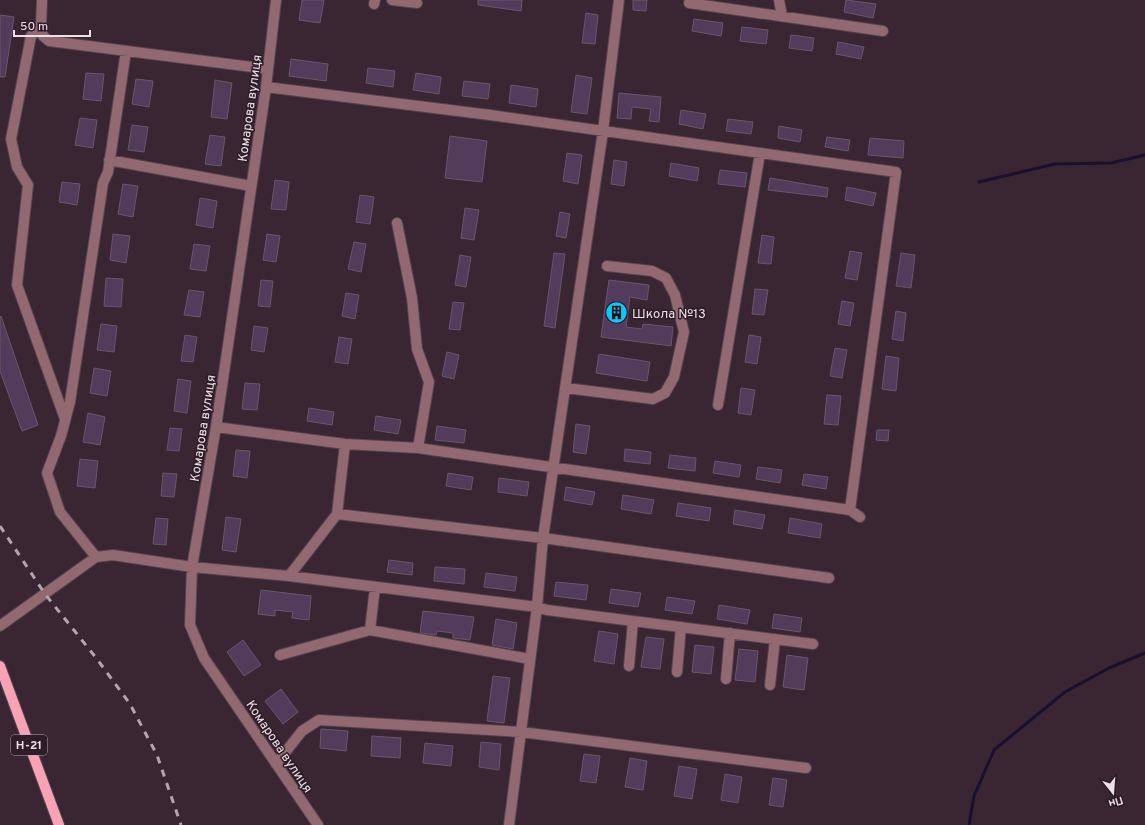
<svg xmlns="http://www.w3.org/2000/svg" width="1145" height="825" viewBox="0 0 1145 825" font-family="Overpass,sans-serif">
<rect width="100%" height="100%" fill="#392632"/>
<g fill="none" stroke-linecap="round" stroke-linejoin="round">
<path stroke="#19102f" stroke-width="3" d="M 979,182 L 1055,164 L 1111,163 L 1145,155
M 969,825 L 974,796 L 994,750 L 1065,692 L 1109,668 L 1145,653"/>
</g>
<path fill="#533b5b" stroke="#66586b" d="M 302,0 L 324,0 L 320,23 L 299,20 Z
M 478,0 L 522,0 L 521,11 L 478,5 Z
M 633,0 L 647,0 L 646,11 L 633,10 Z
M 846,0 L 876,4 L 873,18 L 844,12 Z
M 586,13 L 598,15 L 595,44 L 582,43 Z
M 0,15 L 14,17 L 5,77 L 0,77 Z
M 694,19 L 723,23 L 721,36 L 692,31 Z
M 742,27 L 768,30 L 766,44 L 740,41 Z
M 791,35 L 814,38 L 812,51 L 789,48 Z
M 838,42 L 864,47 L 861,59 L 836,54 Z
M 291,59 L 328,64 L 326,81 L 289,76 Z
M 368,68 L 395,71 L 393,87 L 366,83 Z
M 86,73 L 104,74 L 101,101 L 83,99 Z
M 416,73 L 441,77 L 439,94 L 413,90 Z
M 576,75 L 592,78 L 587,114 L 571,112 Z
M 136,79 L 153,81 L 149,107 L 132,104 Z
M 215,80 L 232,83 L 227,119 L 211,117 Z
M 464,81 L 490,84 L 488,99 L 462,96 Z
M 511,85 L 538,89 L 536,107 L 509,103 Z
M 619,93 L 661,97 L 659,122 L 649,121 L 651,109 L 632,107 L 631,119 L 617,118 Z
M 681,110 L 706,114 L 703,129 L 679,124 Z
M 80,118 L 97,120 L 93,148 L 75,145 Z
M 728,119 L 753,122 L 751,134 L 726,131 Z
M 132,125 L 148,127 L 144,152 L 128,150 Z
M 779,126 L 802,130 L 800,142 L 778,138 Z
M 210,135 L 225,137 L 221,166 L 205,164 Z
M 450,136 L 487,141 L 482,182 L 445,178 Z
M 827,137 L 850,140 L 848,151 L 825,147 Z
M 870,138 L 904,141 L 903,158 L 868,155 Z
M 567,153 L 582,155 L 578,184 L 563,181 Z
M 614,160 L 627,162 L 624,186 L 611,184 Z
M 671,163 L 699,168 L 697,181 L 669,176 Z
M 720,170 L 747,173 L 745,187 L 718,184 Z
M 770,178 L 828,188 L 827,197 L 768,190 Z
M 275,180 L 289,182 L 286,210 L 271,209 Z
M 62,182 L 80,184 L 77,205 L 59,202 Z
M 123,184 L 138,186 L 133,217 L 118,214 Z
M 847,187 L 876,193 L 873,206 L 845,200 Z
M 360,195 L 374,197 L 370,224 L 356,222 Z
M 200,198 L 217,201 L 213,228 L 196,225 Z
M 465,208 L 479,210 L 474,240 L 461,238 Z
M 560,212 L 570,214 L 566,238 L 556,236 Z
M 113,234 L 130,236 L 126,263 L 110,260 Z
M 267,234 L 280,236 L 276,262 L 263,260 Z
M 762,235 L 774,237 L 771,264 L 758,263 Z
M 354,242 L 366,244 L 361,272 L 348,269 Z
M 194,244 L 210,246 L 206,271 L 190,269 Z
M 850,251 L 862,253 L 857,280 L 845,278 Z
M 554,253 L 565,254 L 555,328 L 544,326 Z
M 901,253 L 915,255 L 911,288 L 896,286 Z
M 460,255 L 471,257 L 466,287 L 455,285 Z
M 106,278 L 123,279 L 121,307 L 104,306 Z
M 261,280 L 273,281 L 270,307 L 258,306 Z
M 609,280 L 649,285 L 647,300 L 630,297 L 626,327 L 642,329 L 643,324 L 673,327 L 671,346 L 601,337 Z
M 755,289 L 768,290 L 764,315 L 752,314 Z
M 189,290 L 204,292 L 200,317 L 184,315 Z
M 346,293 L 359,295 L 355,319 L 342,316 Z
M 842,301 L 854,303 L 850,326 L 838,324 Z
M 453,302 L 464,303 L 460,330 L 449,329 Z
M 896,311 L 906,313 L 903,341 L 892,339 Z
M 1,316 L 38,425 L 22,431 L 0,371 L 0,317 Z
M 101,324 L 117,326 L 114,352 L 97,350 Z
M 254,326 L 268,328 L 264,352 L 251,350 Z
M 185,335 L 197,337 L 193,362 L 181,361 Z
M 749,335 L 761,337 L 757,364 L 745,362 Z
M 339,337 L 352,339 L 348,364 L 335,362 Z
M 835,348 L 847,350 L 842,378 L 830,376 Z
M 447,352 L 459,355 L 454,379 L 442,376 Z
M 599,354 L 650,362 L 647,381 L 596,373 Z
M 886,356 L 899,358 L 896,391 L 882,389 Z
M 94,368 L 111,371 L 107,396 L 90,393 Z
M 178,379 L 191,381 L 187,413 L 174,411 Z
M 245,383 L 260,384 L 257,410 L 242,409 Z
M 741,388 L 755,390 L 751,415 L 738,413 Z
M 827,395 L 841,396 L 838,425 L 824,424 Z
M 309,408 L 334,412 L 332,425 L 307,421 Z
M 88,413 L 105,417 L 100,445 L 83,442 Z
M 376,416 L 401,420 L 398,434 L 374,430 Z
M 576,424 L 590,426 L 586,454 L 573,452 Z
M 437,426 L 466,430 L 464,443 L 435,440 Z
M 170,428 L 182,429 L 179,451 L 167,450 Z
M 877,430 L 889,430 L 888,441 L 876,440 Z
M 625,449 L 651,452 L 650,464 L 624,461 Z
M 236,450 L 250,451 L 247,478 L 233,476 Z
M 670,455 L 696,458 L 695,471 L 668,468 Z
M 80,459 L 98,461 L 95,488 L 77,486 Z
M 715,461 L 741,465 L 739,477 L 713,473 Z
M 758,467 L 782,470 L 780,483 L 756,479 Z
M 163,473 L 177,474 L 174,497 L 161,496 Z
M 448,473 L 473,477 L 471,490 L 446,486 Z
M 804,474 L 828,477 L 826,489 L 802,485 Z
M 499,478 L 529,482 L 527,496 L 498,492 Z
M 566,487 L 595,492 L 592,505 L 564,500 Z
M 623,495 L 654,500 L 651,514 L 621,509 Z
M 678,503 L 711,508 L 709,521 L 676,516 Z
M 735,510 L 765,515 L 762,529 L 733,524 Z
M 226,517 L 241,519 L 236,552 L 222,550 Z
M 156,518 L 168,519 L 166,545 L 153,544 Z
M 790,518 L 822,524 L 820,538 L 788,533 Z
M 389,560 L 413,563 L 412,575 L 387,572 Z
M 435,567 L 465,569 L 464,584 L 434,581 Z
M 486,573 L 517,577 L 515,591 L 484,587 Z
M 556,582 L 588,585 L 586,600 L 554,596 Z
M 611,589 L 641,593 L 638,607 L 609,603 Z
M 261,590 L 311,596 L 309,620 L 292,618 L 293,612 L 275,610 L 275,616 L 258,614 Z
M 667,597 L 695,601 L 692,614 L 665,610 Z
M 719,605 L 750,610 L 747,624 L 717,619 Z
M 423,611 L 474,617 L 470,640 L 453,638 L 453,633 L 437,631 L 436,635 L 420,633 Z
M 774,614 L 802,618 L 800,632 L 772,628 Z
M 496,619 L 517,623 L 513,649 L 492,645 Z
M 599,631 L 618,634 L 614,664 L 594,661 Z
M 646,637 L 664,639 L 660,669 L 641,667 Z
M 243,640 L 261,665 L 244,676 L 227,652 Z
M 695,645 L 714,647 L 711,674 L 692,672 Z
M 739,649 L 758,651 L 755,682 L 735,680 Z
M 787,655 L 808,658 L 804,690 L 783,687 Z
M 493,676 L 510,678 L 504,723 L 487,721 Z
M 281,689 L 298,712 L 283,724 L 265,701 Z
M 321,729 L 348,731 L 346,751 L 320,748 Z
M 372,736 L 401,738 L 400,758 L 371,756 Z
M 481,742 L 501,744 L 499,770 L 479,767 Z
M 425,743 L 453,746 L 451,766 L 423,763 Z
M 584,754 L 600,756 L 596,783 L 580,781 Z
M 630,758 L 647,761 L 643,790 L 625,787 Z
M 679,766 L 697,769 L 692,799 L 674,796 Z
M 725,774 L 742,777 L 738,803 L 721,800 Z
M 773,778 L 787,780 L 783,807 L 769,805 Z"/>
<g fill="none" stroke-linecap="round" stroke-linejoin="round">
<defs>
<path id="minor" d="M 42,0 L 41,26 L 43,36 L 49,41 L 268,69
M 276,0 L 266,87 L 216,427 L 192,567 L 190,625 L 204,658 L 318,825
M 392,0 L 417,3
M 779,0 L 782,16
M 689,3 L 883,31
M 374,4 L 375,0
M 41,26 L 31,36 L 11,139 L 17,167 L 28,185 L 17,285 L 65,419
M 266,87 L 490,115 L 896,172 L 850,510
M 109,160 L 251,186
M 397,223 L 412,298 L 417,349 L 429,382 L 418,448
M 566,388 L 653,399 L 665,393 L 674,377 L 684,332 L 675,295 L 666,278 L 652,271 L 607,266
M 718,405 L 760,153
M 216,427 L 345,444 L 418,448 L 850,510 L 860,517
M 337,514 L 345,444
M 96,557 L 60,512 L 47,473 L 61,436 L 70,402 L 103,183 L 108,172 L 126,51
M 289,576 L 537,607 L 547,610 L 813,644
M 0,626 L 96,557 L 113,555 L 192,567 L 289,576 L 337,514 L 543,538 L 829,578
M 370,630 L 375,587
M 280,655 L 370,630 L 530,659
M 629,666 L 633,621
M 677,672 L 681,627
M 726,679 L 730,633
M 770,685 L 775,639
M 276,764 L 302,731 L 319,720 L 521,732 L 806,768
M 509,825 L 537,607 L 543,538 L 603,131 L 619,0"/>
<path id="major" d="M 0,666 L 59,825"/>
</defs>
<use href="#minor" stroke="#56444f" stroke-width="12"/>
<use href="#major" stroke="#56444f" stroke-width="12"/>
<use href="#minor" stroke="#926871" stroke-width="10"/>
<use href="#major" stroke="#f7a2b5" stroke-width="10"/>
<path stroke="#b3a4ad" stroke-width="3" stroke-dasharray="7 7" stroke-linecap="butt" d="M 0,526 L 45,594 L 97,659 L 130,704 L 157,755 L 181,825"/>
</g>
<defs>
<symbol id="building-disc" viewBox="-11 -11 22 22"><circle r="9.5" fill="#09cafa" stroke="#2e1c28"/><path d="M-4-6H4V6H1V3H-1V6H-4ZM-2.5-4.3h1.7v1.8h-1.7ZM.8-4.3h1.7v1.8H.8ZM-2.5-1h1.7V.8h-1.7ZM.8-1h1.7V.8H.8Z" fill="#111"/></symbol>
</defs>
<g fill-rule="evenodd">
<use href="#building-disc" x="604" y="300" width="25" height="25"/>
</g>
<g text-anchor="middle" stroke-width="3" stroke-linejoin="round" paint-order="stroke">
<rect fill="#2e1c28" stroke="#b4a5ae" stroke-width="1" x="11" y="735" width="36" height="20" rx="3"/>
<g font-size="12" font-weight="bold" fill="#ede0e8">
<text x="29" y="749">Н-21</text>
</g>
<g font-size="13" fill="#ede0e8" stroke="#2e1c28">
<text transform="translate(249 108) rotate(-82)" y="5">Комарова вулиця</text>
<text transform="translate(202 428) rotate(-81)" y="5">Комарова вулиця</text>
<text transform="translate(280 746) rotate(56)" y="5">Комарова вулиця</text>
</g>
<g font-size="13" fill="#ede0e8" stroke="#2e1c28" text-anchor="start">
<text x="632" y="318">Школа №13</text>
</g>
</g>
<g transform="translate(1113 793) rotate(163)" stroke="#2e1c28" stroke-width="3" paint-order="stroke">
<path d="M0-3L7 15L0 10L-7 15Z" fill="#ede0e8"/>
<text y="-6" font-size="11" font-weight="bold" text-anchor="middle" fill="#ede0e8">Пн</text>
</g>
<path d="M14 30v6h76v-6" fill="none" stroke="#ede0e8" stroke-width="2"/>
<text x="20" y="30" font-size="12" fill="#ede0e8" stroke="#2e1c28" stroke-width="3" paint-order="stroke">50 m</text>
</svg>
